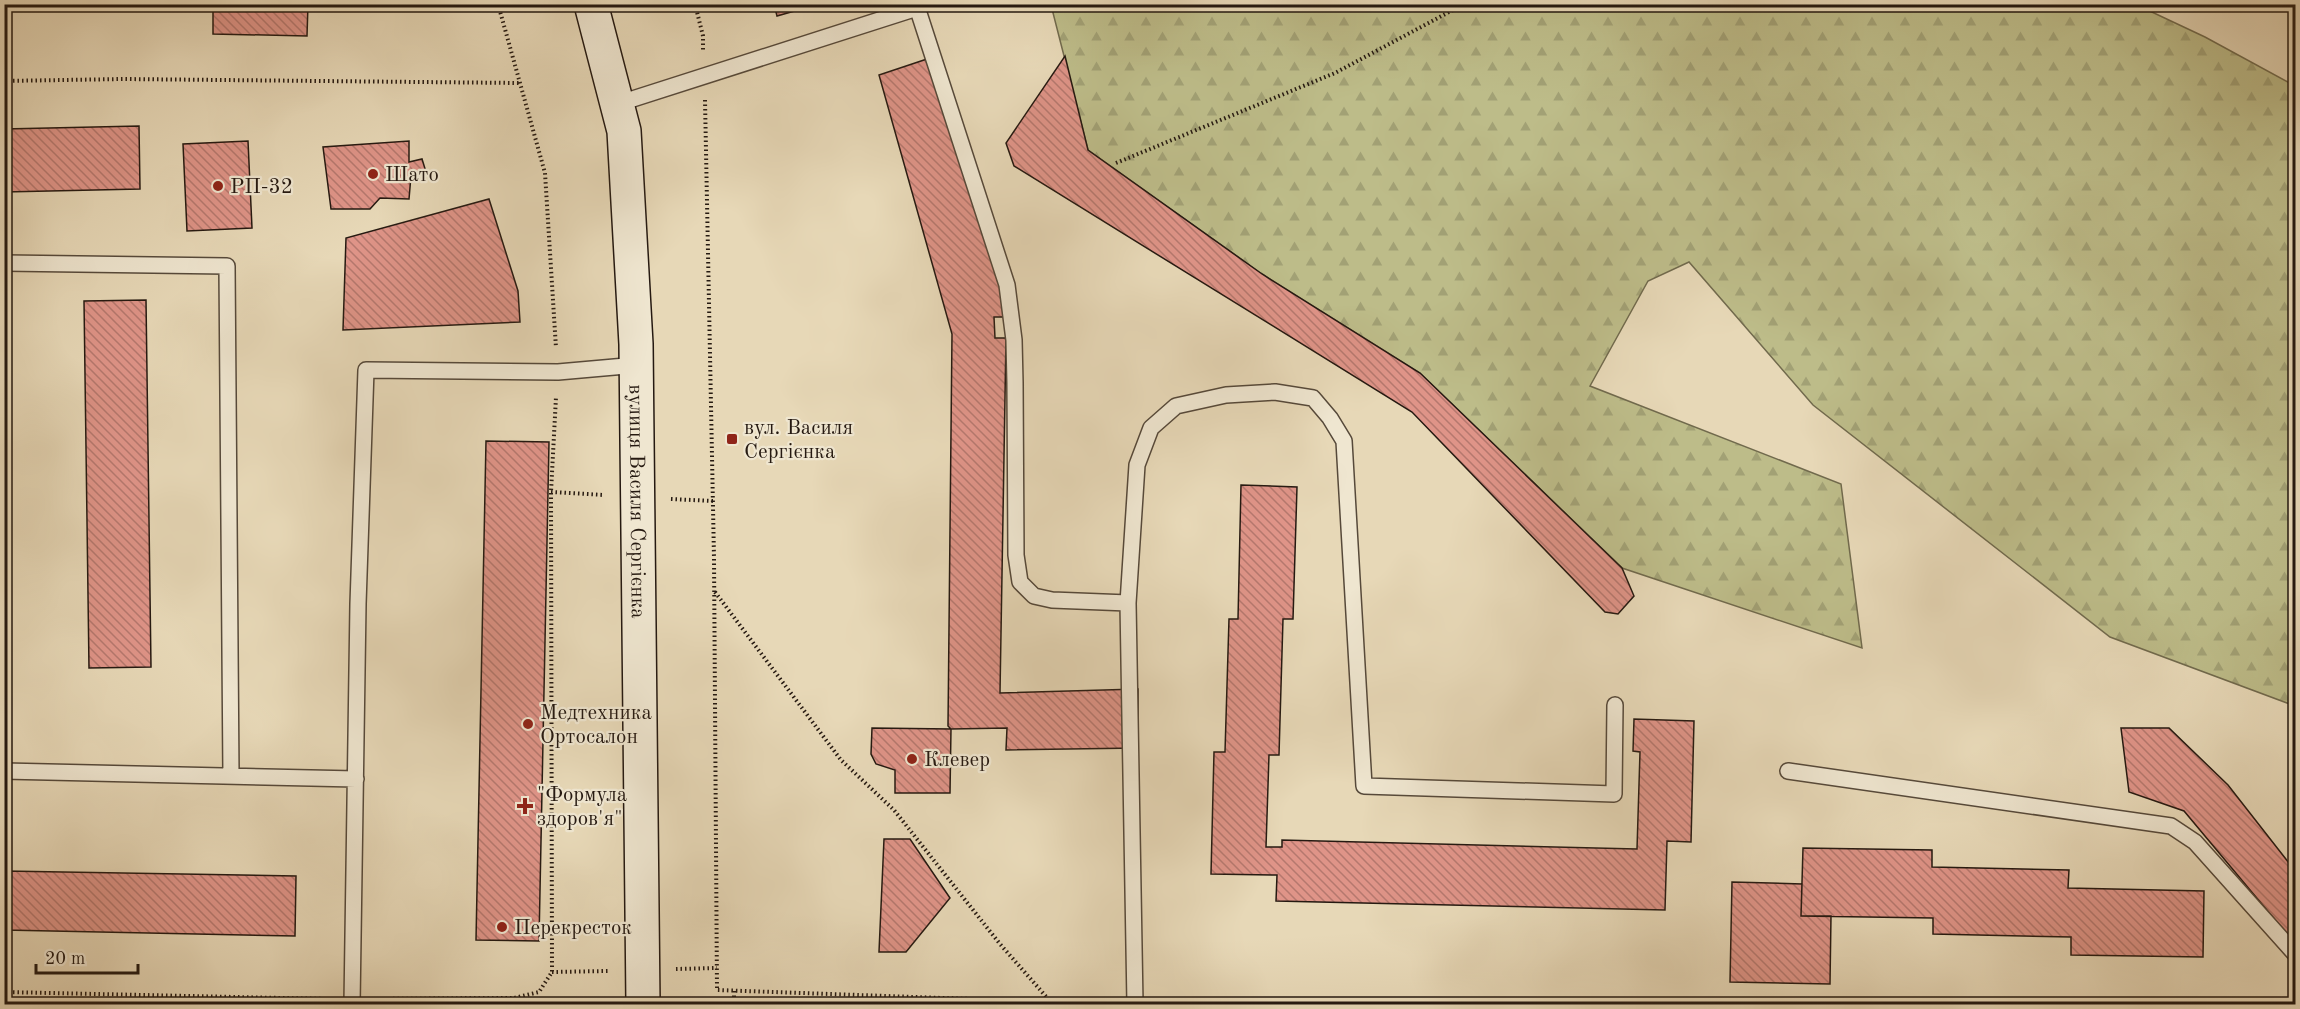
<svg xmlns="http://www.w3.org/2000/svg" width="2300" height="1009" viewBox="0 0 2300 1009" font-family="'Old Standard TT',serif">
<defs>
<pattern id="forest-firs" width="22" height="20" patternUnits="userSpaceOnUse" patternTransform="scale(1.5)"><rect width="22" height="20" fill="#bdbc89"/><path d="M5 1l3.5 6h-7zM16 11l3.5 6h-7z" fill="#a2a175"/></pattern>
<pattern id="building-back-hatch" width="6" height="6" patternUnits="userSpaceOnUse" patternTransform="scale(1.5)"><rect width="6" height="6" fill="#df9488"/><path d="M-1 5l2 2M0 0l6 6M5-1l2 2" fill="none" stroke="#b5786e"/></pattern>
</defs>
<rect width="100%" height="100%" fill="#e7d8b7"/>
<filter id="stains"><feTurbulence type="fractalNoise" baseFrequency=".00333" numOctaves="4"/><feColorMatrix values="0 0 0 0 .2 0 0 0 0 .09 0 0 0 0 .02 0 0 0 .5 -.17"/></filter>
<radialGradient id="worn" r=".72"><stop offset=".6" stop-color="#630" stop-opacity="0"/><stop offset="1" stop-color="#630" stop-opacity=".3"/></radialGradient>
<path fill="url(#forest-firs)" stroke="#716a4d" stroke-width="1.5" d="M 1051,5 L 2137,5 L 2205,37 L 2295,86 L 2295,706 L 2110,637 L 1813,405 L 1689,262 L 1648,281 L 1590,386 L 1841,484 L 1862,648 L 1622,568 L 1420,373 L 1262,274 L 1088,150 Z"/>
<path fill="url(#building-back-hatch)" stroke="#251911" stroke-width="1.5" d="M 213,4 L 308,4 L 307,36 L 213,34 Z
M 774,4 L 819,4 L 777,16 Z
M 1065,56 L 1088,150 L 1262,274 L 1420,373 L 1622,568 L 1634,596 L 1618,614 L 1605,612 L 1412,412 L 1014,166 L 1006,143 Z
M 930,58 L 1007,285 L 1003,317 L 994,317 L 995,338 L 1006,338 L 1000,693 L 1138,689 L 1138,748 L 1006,750 L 1007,728 L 951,729 L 948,726 L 952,334 L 879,75 Z
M 139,126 L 140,189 L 4,192 L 4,129 Z
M 248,141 L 252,228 L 187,231 L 183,144 Z
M 409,141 L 409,162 L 422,159 L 426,172 L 411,176 L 409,199 L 380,198 L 370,209 L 331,209 L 323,147 Z
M 489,199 L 518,291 L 520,322 L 343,330 L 346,238 Z
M 146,300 L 151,667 L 89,668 L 84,301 Z
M 486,441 L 549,442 L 539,941 L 476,940 Z
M 1241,485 L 1297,487 L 1293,619 L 1283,619 L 1279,755 L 1269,755 L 1266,847 L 1282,847 L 1282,840 L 1637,849 L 1640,752 L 1633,751 L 1634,719 L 1694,721 L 1691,842 L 1667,841 L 1665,910 L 1276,901 L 1277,875 L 1211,874 L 1214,752 L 1225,752 L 1229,619 L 1238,619 Z
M 872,728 L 951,729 L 950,793 L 895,793 L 895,770 L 876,764 L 871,754 Z
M 2121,728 L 2169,728 L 2228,785 L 2296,872 L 2296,945 L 2184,811 L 2129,792 Z
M 884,839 L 910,839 L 950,898 L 906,952 L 879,952 Z
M 1803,848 L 1932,850 L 1932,867 L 2069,870 L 2068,888 L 2204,891 L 2203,957 L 2071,955 L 2071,937 L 1933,934 L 1933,918 L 1801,916 Z
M 4,871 L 296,876 L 295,936 L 4,930 Z
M 1732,882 L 1802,884 L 1801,916 L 1831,916 L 1830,984 L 1730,982 Z"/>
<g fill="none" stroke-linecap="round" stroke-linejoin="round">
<defs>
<path id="lane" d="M 916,4 L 1007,285 L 1014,340 L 1015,383 L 1016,555 L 1020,582 L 1034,596 L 1052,600 L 1128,603
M 617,104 L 917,8
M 4,263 L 227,266 L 231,776
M 4,771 L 356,779
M 1788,771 L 2171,826 L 2195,842 L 2296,955
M 352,1004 L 358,604 L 366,370 L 558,372 L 637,365
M 1135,1004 L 1128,603 L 1137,465 L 1151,428 L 1176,406 L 1226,395 L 1275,392 L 1313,398 L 1330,418 L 1344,441 L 1364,786 L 1614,794 L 1615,705"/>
<g id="secondary">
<path id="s1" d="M 591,4 L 624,131 L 636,344 L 643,1004"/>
</g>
</defs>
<use href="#lane" stroke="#56493a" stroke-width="18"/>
<use href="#secondary" stroke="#251911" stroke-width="36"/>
<path stroke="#251911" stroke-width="4" stroke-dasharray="1.5 3" stroke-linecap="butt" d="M 498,4 L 545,173 L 556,348
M 695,4 L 703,36 L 703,51
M 4,81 L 123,79 L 519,83
M 705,100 L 714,558 L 717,990 L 1112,1004
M 1116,163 L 1335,73 L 1464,4
M 551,492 L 604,495
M 671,499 L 713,501
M 715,592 L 841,760 L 894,810 L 1000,944 L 1050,1001
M 676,969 L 717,968
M 552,972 L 608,971
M 734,991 L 734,1004
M 4,992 L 328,999
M 375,999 L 514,998 L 539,992 L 552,972 L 551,492 L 556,397"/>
<use href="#lane" stroke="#efe6d0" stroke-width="15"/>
<use href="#secondary" stroke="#efe6d0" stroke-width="33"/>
</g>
<g fill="#8f2418" stroke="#efe6d0" stroke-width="2">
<circle cx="373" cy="174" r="6"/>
<circle cx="218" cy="186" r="6"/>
<rect x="726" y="433" width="12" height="12" rx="3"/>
<circle cx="528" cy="724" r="6"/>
<circle cx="912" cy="759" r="6"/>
<path d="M522 797h6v6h6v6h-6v6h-6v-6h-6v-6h6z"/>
<circle cx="502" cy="927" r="6"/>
</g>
<g text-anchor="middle" stroke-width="4.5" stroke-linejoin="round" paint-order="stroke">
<g font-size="21" fill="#251911" stroke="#efe6d0" text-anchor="start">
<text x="385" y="181">Шато</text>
<text x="230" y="193">РП-32</text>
<text x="744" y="434">вул. Василя<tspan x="744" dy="24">Сергієнка</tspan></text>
<text x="540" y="719">Медтехника<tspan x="540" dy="24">Ортосалон</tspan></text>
<text x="924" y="766">Клевер</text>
<text x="537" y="801">"Формула<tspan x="537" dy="24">здоров'я"</tspan></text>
<text x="514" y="934">Перекресток</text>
</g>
<g font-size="21" fill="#251911" stroke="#efe6d0">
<text dy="7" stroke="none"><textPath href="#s1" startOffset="502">вулиця Василя Сергієнка</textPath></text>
</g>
</g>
<rect width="2300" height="1009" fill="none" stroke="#e7d8b7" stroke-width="24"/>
<rect x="6" y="6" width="2288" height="997" fill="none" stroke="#251911" stroke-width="3"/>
<rect x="12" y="12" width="2276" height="985" fill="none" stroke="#251911" stroke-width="1.5"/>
<path d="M36 964v9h102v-9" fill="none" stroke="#251911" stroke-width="3"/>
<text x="45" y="964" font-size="18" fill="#251911" stroke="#efe6d0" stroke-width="4.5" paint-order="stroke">20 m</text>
<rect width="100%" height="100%" filter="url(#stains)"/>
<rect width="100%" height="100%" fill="url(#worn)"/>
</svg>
